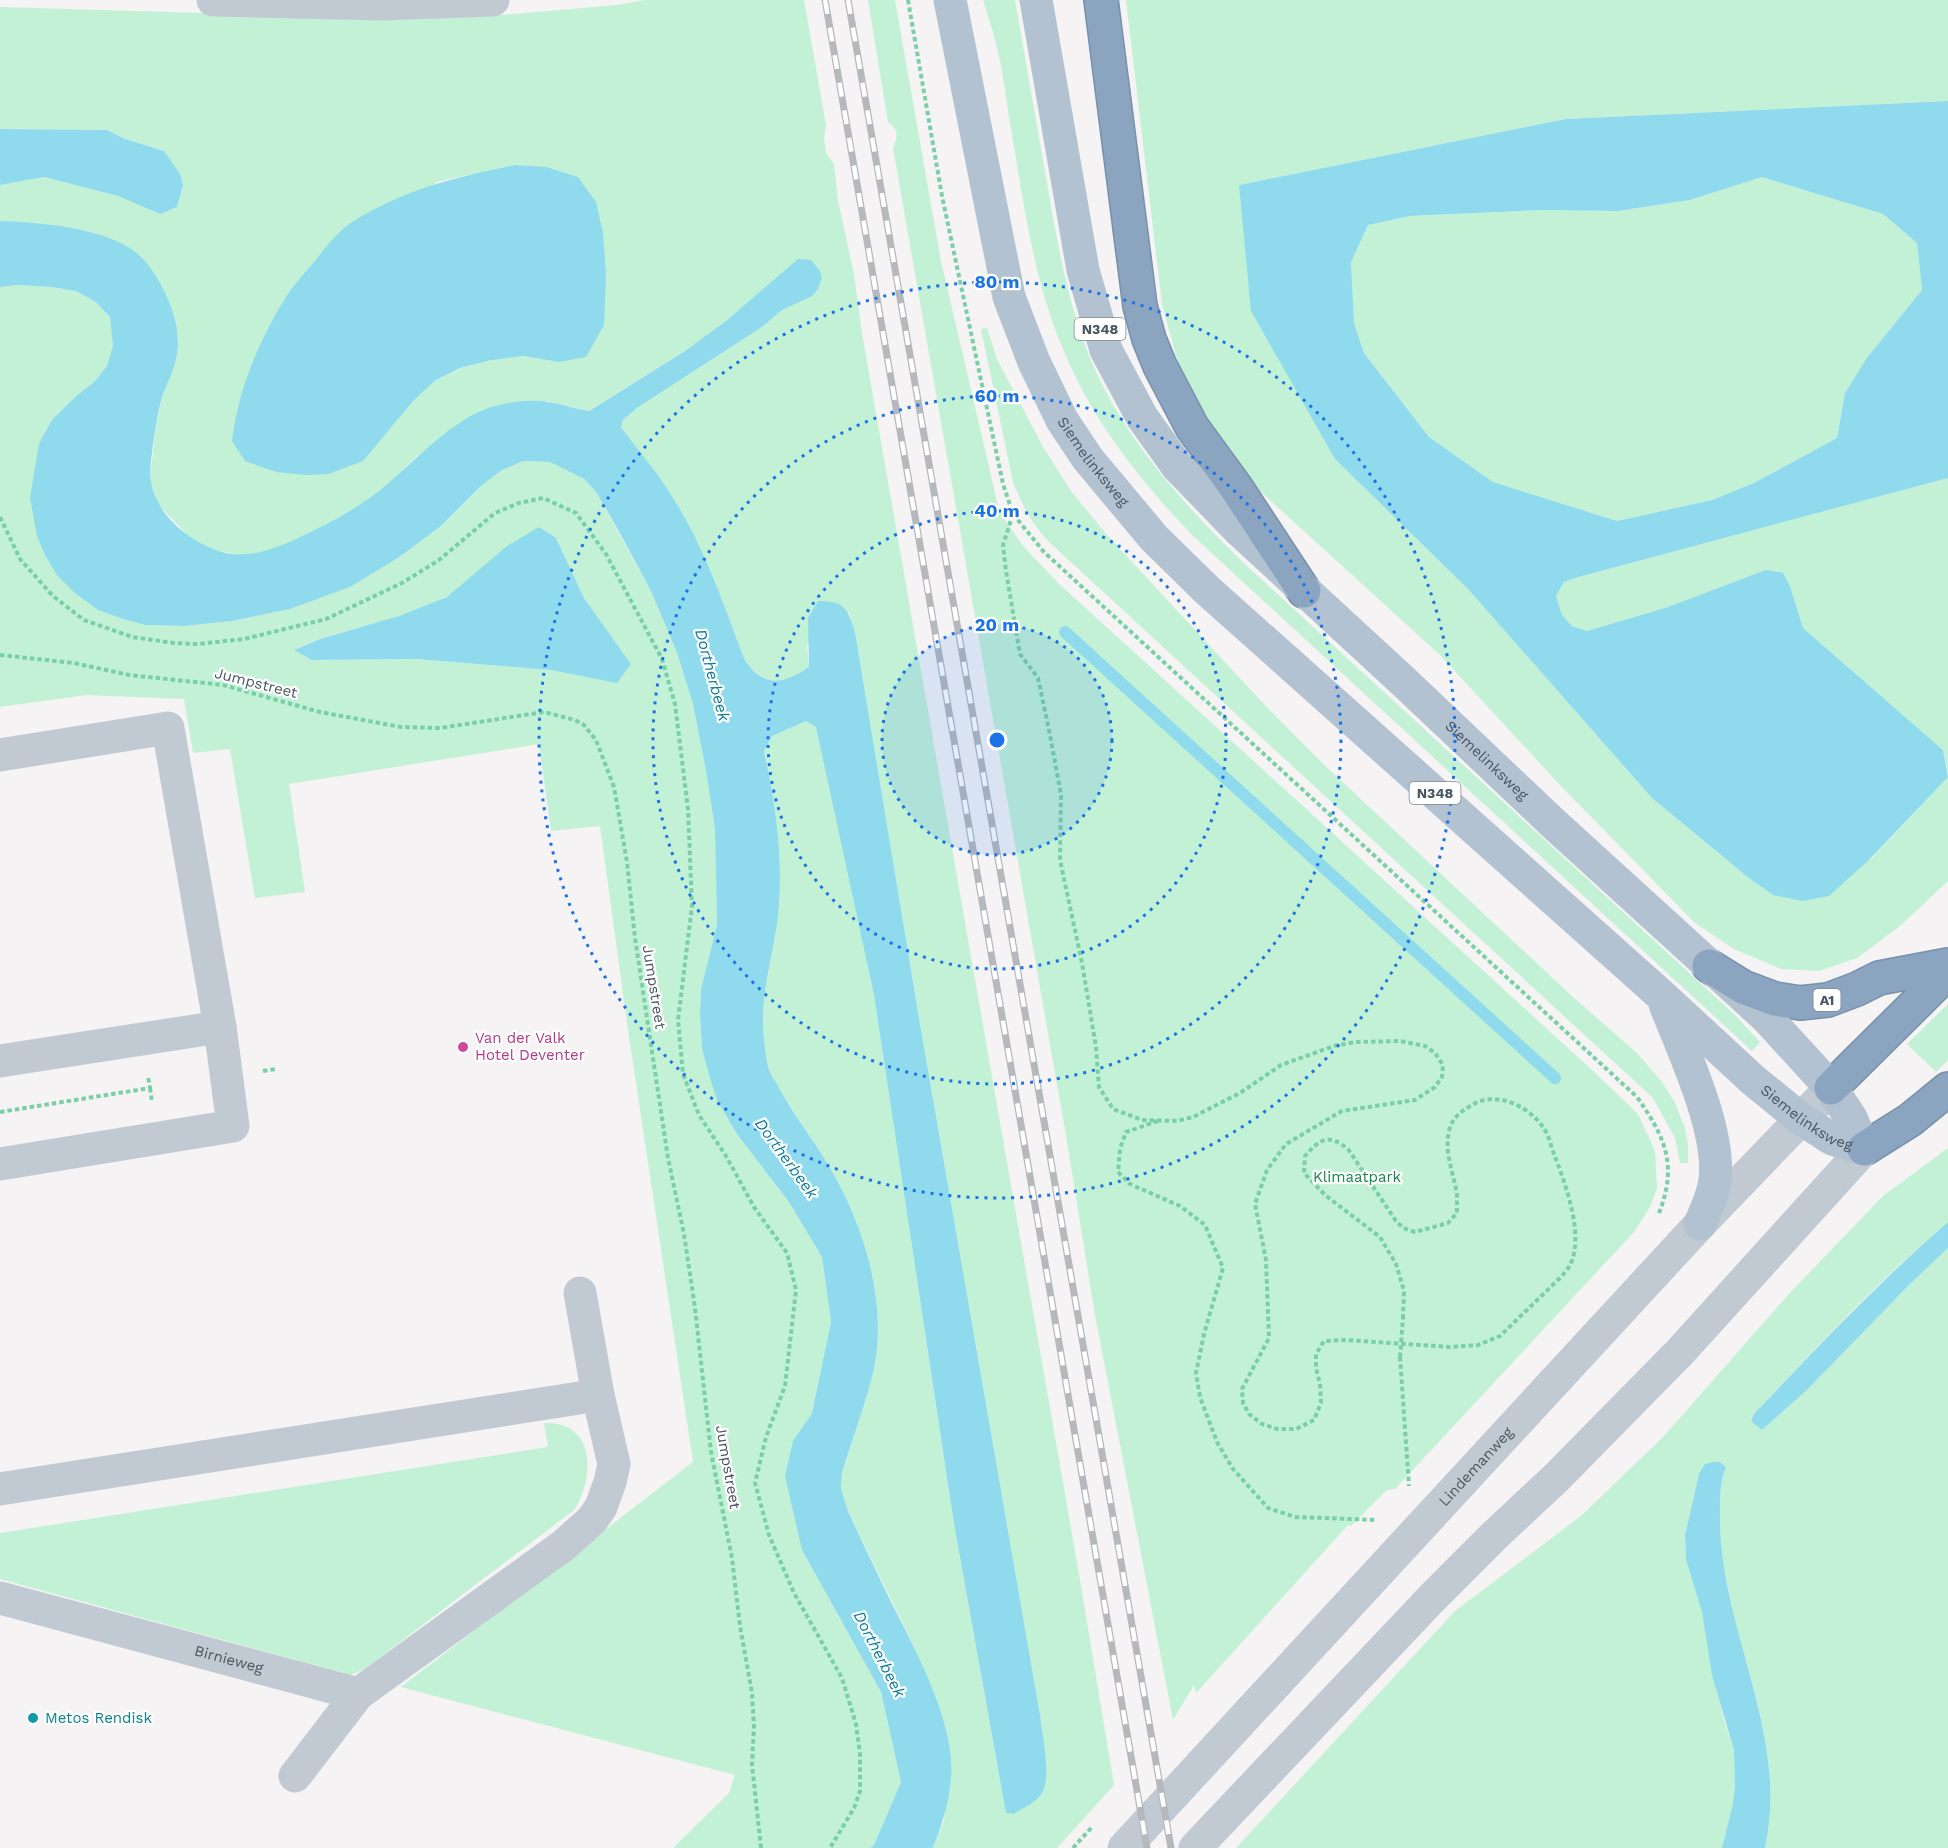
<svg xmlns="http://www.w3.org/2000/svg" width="1948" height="1848" viewBox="0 0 1948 1848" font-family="'Work Sans',sans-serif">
<rect width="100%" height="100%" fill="#f5f3f3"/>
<path fill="#c3f1d5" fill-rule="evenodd" d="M 645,0 L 804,0 L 826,125 L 824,138 L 826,153 L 834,164 L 838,200 L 854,274 L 862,333 L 1079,1574 L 1114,1785 L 1057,1848 L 933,1848 L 944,1821 L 949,1750 L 940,1711 L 916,1651 L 848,1511 L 841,1489 L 842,1473 C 852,1439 866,1405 874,1369 C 888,1297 862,1219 824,1158 C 809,1134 791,1111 778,1086 C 775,1081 771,1075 769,1070 C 766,1060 765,1048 764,1038 C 759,998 773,957 778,917 C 784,861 776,805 764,751 L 772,736 L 806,721 L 816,727 L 819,734 L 874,995 L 954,1524 L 1006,1813 L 1013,1814 L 1040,1715 L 920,1024 L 855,632 L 849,612 L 807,645 L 809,667 C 783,684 764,689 745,660 L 712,576 L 693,534 L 621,427 L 623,420 L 637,408 L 762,327 L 782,310 L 818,289 L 822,278 L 820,271 L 726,321 L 685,351 L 588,411 L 547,401 L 417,456 L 393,480 L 364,503 L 331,523 L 270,551 L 243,555 L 216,551 L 191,539 L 158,504 L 150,480 L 155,434 L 161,401 L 177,355 L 51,225 L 0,221 L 0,185 L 44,177 L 118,196 L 160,214 L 164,151 L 125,139 L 107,130 L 0,129 L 0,7 L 378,18 L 502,15 L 617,5 ZM 515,165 L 559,362 L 523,356 L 492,360 L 461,368 L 436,380 L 413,401 L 436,182 Z
M 868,0 L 895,0 L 941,261 L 993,484 L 999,511 L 1023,546 L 1059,584 L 1134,652 L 1591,1069 L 1638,1114 L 1655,1151 L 1657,1188 L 1650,1207 L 1634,1232 L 1395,1489 L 1387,1490 L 1351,1526 L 1348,1525 L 1196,1693 L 1194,1685 L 1173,1720 L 1095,1315 L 1066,1136 L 893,148 C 898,135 899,131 888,122 Z
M 983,0 L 1015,0 C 1026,63 1037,126 1048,189 C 1060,257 1072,328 1105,390 C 1140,457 1193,514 1247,566 L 1736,1016 L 1760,1042 L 1752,1051 L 1191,534 C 1139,479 1092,420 1063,349 C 1031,274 1022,190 1008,111 C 1005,90 1002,68 997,48 C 993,32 988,16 983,0 Z
M 1126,0 L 1948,0 L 1948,101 L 1566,119 L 1239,185 L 1335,459 L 1468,589 L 1652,798 L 1750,879 L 1773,895 L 1871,859 L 1948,777 L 1948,881 L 1900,926 L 1857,958 L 1819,971 L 1781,969 L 1734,949 L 1695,923 L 1560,785 L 1440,655 L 1260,491 L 1215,438 L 1180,370 L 1162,304 Z
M 1762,177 L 1883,214 L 1917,243 L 1922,290 L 1866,359 L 1845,393 L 1837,438 L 1754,483 L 1712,500 L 1617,521 L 1493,482 L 1429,437 L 1364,353 L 1354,323 L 1351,261 L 1368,225 L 1410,216 L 1541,210 L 1618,211 L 1690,200 Z
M 18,285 L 51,287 L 76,291 L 96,302 L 110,317 L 112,332 L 113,346 L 107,366 L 95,381 L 75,397 L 52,420 L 39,443 L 76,594 L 98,610 L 123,619 L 145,625 L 184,626 L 232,621 L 290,609 L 350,587 L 398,558 L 441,526 L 482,485 L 502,470 L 514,464 L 523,461 L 550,462 L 584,479 L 596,492 L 650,589 L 676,650 L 693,704 L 706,771 L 715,829 L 717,925 L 701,989 L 700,1014 L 702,1049 L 718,1102 L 737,1134 L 789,1202 L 822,1257 L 831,1322 L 812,1413 L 793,1441 L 802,1550 L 881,1692 L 901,1782 L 874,1845 L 870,1848 L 673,1848 L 729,1793 L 735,1775 L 401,1687 L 693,1462 L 628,1030 L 600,826 L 551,831 L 539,744 L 289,784 L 305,892 L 255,898 L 230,749 L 193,753 L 184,699 L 87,695 L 0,707 L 0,287 ZM 556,538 L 584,598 L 631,664 L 617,682 L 551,670 L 417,659 L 313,660 L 294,650 C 327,633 365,628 399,616 C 454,597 505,565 556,538 Z
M 987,328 L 997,359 L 1043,447 L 1071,491 L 1107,535 L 1261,701 L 1320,761 L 1574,998 L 1637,1053 L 1662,1082 L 1675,1103 L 1685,1128 L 1688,1145 L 1688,1163 L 1680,1163 L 1675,1138 L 1653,1098 L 1049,542 C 1031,523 1023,506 1013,482 L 981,329 Z
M 1948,478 L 1948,774 L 1943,750 L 1803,628 L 1790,586 L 1668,607 L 1587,631 L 1572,626 L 1562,615 L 1556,596 L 1564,582 L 1575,578 Z
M 1948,1004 L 1948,1060 L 1936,1072 L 1907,1044 Z
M 1948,1148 L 1948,1222 C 1878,1281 1816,1347 1754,1414 L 1751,1420 L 1762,1430 L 1808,1389 L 1909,1285 L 1948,1248 L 1948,1848 L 1765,1848 C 1790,1734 1721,1633 1720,1521 C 1720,1502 1719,1485 1726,1467 L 1699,1474 L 1685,1535 L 1686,1560 L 1702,1612 L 1724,1720 L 1734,1750 L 1735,1788 L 1732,1808 L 1722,1848 L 1236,1848 L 1455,1611 L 1581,1516 L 1664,1436 L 1787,1296 L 1883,1196 Z
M 544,1423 C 596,1420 595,1478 574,1510 L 366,1668 L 351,1675 L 0,1579 L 0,1533 L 548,1447 Z"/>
<path fill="#90daee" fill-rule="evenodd" d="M 1948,101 L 1948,478 L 1575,578 L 1564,582 L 1556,596 L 1562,615 L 1572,626 L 1587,631 L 1668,607 L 1766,570 L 1783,573 L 1790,586 L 1803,628 L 1943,750 L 1948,777 L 1870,859 L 1829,896 L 1803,901 L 1773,895 L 1750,879 L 1652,798 L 1468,589 L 1335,459 L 1251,311 L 1239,185 L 1566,119 ZM 1762,177 L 1883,214 L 1917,243 L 1922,290 L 1866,359 L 1845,393 L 1837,438 L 1754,483 L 1712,500 L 1617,521 L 1493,482 L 1429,437 L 1364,353 L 1354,323 L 1351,262 L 1368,225 L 1410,216 L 1541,210 L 1618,211 L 1690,200 Z
M 0,129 L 107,130 L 125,139 L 164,151 L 180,174 L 183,185 L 177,207 L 160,214 L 118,196 L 44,177 L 0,185 Z
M 515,165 L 546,167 L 578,177 L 596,202 L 603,233 L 606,275 L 604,325 L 586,357 L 559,362 L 523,356 L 492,360 L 460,368 L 436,380 L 413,401 L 363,461 L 329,474 L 306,475 L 276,472 L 245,461 L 232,441 C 238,390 259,340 286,297 C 294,284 305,273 315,261 C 325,248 338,231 352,222 C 405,189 456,177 515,165 Z
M 0,221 C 39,222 109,228 139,255 C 150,265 159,280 165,293 C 174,311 180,333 177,354 C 175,370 165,386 161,401 C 157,417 148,469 151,482 C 157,514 184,537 213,549 C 241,561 270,551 296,539 C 331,523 363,506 392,480 C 420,456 451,422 486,409 C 504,402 530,399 549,402 C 562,404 575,409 589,411 L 685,351 L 726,321 L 798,259 L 811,260 L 820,271 L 822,278 L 818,289 L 812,296 L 782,310 L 762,327 L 637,408 L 623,420 L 621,427 C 637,450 657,471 671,495 C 704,545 723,604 745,660 C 764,689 783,684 809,667 L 808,618 L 818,601 C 845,601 848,609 855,632 L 920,1024 L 1040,1715 C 1042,1734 1051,1774 1043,1791 C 1039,1801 1022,1809 1013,1814 L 1006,1813 L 954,1524 L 874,995 L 816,727 L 806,721 L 772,736 L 764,751 C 776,805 784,861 778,917 C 773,957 759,998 764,1038 C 765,1048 766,1060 769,1070 C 771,1075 775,1081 778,1086 C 791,1111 809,1134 824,1158 C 862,1219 888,1297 874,1369 C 866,1404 852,1439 842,1473 L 841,1489 L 848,1511 C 862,1542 877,1572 891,1602 C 915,1649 956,1724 951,1778 C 949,1803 942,1825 933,1848 L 870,1848 L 874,1845 L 901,1782 L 881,1692 L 802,1550 L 785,1476 L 793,1441 L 812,1413 L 831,1322 L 822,1257 L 789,1202 L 737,1134 L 718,1102 L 712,1085 L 702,1049 L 700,1014 L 701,989 L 717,925 L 715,829 L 706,771 L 693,704 L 676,650 L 650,589 L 617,528 L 596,492 L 584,479 L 550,462 L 523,461 L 502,470 L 482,485 L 441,526 L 398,558 L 350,587 L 290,609 L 232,621 L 184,626 L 145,625 L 123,619 L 98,610 L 76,594 L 57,575 L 45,555 L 37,536 L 30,498 L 39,443 L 52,420 L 75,397 L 95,381 L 107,366 L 113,346 L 110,317 L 96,302 L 76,291 L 51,287 L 18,285 L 0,287 Z
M 539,527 L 556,538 L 584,598 L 631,664 L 617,683 L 551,670 L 417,659 L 312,660 L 294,650 L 320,639 L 399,616 L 447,597 L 507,546 Z
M 1948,1222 L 1948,1248 L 1909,1285 L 1808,1389 L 1762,1430 L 1751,1421 L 1754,1414 C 1817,1347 1879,1282 1948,1222 Z
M 1713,1462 L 1720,1462 L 1726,1467 C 1719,1484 1720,1502 1720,1521 C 1721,1632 1790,1735 1765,1848 L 1722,1848 L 1732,1808 L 1735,1788 L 1734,1750 L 1712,1675 L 1702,1612 L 1686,1560 L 1685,1535 L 1699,1474 L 1705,1464 Z"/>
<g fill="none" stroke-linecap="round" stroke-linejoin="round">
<path stroke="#90daee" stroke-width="12" d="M 1065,632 L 1555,1078"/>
<defs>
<path id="highway" d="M 1101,0 L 1140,306 L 1149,339 L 1160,366 L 1192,427 L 1235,486 L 1304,591
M 1709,966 L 1743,987 L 1775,999 L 1800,1003 L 1828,1000 L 1857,989 L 1879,978 L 1948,965
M 1831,1088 L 1948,972
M 1864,1149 L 1910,1120 L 1948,1089"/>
</defs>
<use href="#highway" stroke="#7690ad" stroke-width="36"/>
<path stroke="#7ad0a6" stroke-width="4" stroke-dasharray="4.5 3" stroke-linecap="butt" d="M 908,0 L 942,196 L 1003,484 L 1013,514 L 1044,552 L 1637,1097 C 1665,1137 1678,1165 1659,1213
M 1013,514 L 1003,545 L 1006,571 L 1020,654 L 1038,678 L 1050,735 L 1061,795 L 1060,860 L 1082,963 L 1096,1047 L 1099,1087 L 1113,1109 L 1142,1120 L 1177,1121 L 1193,1117 L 1240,1093 L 1281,1065 L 1334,1046 L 1356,1042 L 1400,1041 L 1425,1046 L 1435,1053 L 1443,1065 L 1442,1077 L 1435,1087 L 1415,1100 L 1342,1111 L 1286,1144 L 1267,1170 L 1255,1204 L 1266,1260 L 1269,1338 L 1242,1389 L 1243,1403 L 1249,1414 L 1262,1424 L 1277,1429 L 1296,1429 L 1314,1420 L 1321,1403 L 1320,1384 L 1316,1368 L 1316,1354 L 1324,1341 L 1345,1340 L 1449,1347 L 1478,1345 L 1500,1336 L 1562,1276 C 1564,1273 1568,1269 1570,1265 C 1585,1236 1565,1183 1554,1154 C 1551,1147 1550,1139 1546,1132 C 1533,1108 1497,1089 1472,1105 C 1461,1111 1452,1118 1449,1131 C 1444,1154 1454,1173 1457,1195 C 1457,1201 1457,1207 1457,1213 L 1448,1223 L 1415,1232 L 1403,1228 L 1396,1221 L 1348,1149 C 1328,1133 1320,1139 1305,1156 L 1304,1173 L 1325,1195 L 1380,1237 L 1396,1264 L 1404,1291 L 1403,1318
M 0,517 L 20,559 L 53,596 L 84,620 L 132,637 L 174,643 L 198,644 L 244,639 L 326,619 L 402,583 L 439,560 L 495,513 L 519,503 L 543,498 L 576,513 L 606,554 L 662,659 L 675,704 L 688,809 L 692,906 L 678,1020 L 683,1074 L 699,1115 L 726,1156 L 754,1207 L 787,1253 L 796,1290 L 785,1386 L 766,1437 L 755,1483 L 769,1535 L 794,1593 L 842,1678 L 856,1724 L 860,1754 L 860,1791 L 854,1808 L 830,1848
M 0,655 L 74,663 L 129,675 L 223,685 L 320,712 L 401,727 L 440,728 L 544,712 L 575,720 L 584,725 L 596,740 L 614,787 L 627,862 L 635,938 L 668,1158 L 684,1234 L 695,1308 L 711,1452 L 732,1558 L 740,1626 L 752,1693 L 754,1727 L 752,1764 L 761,1848
M 263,1071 L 276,1069
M 150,1088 L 152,1102
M 0,1112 L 150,1088 L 148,1076
M 1158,1121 L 1126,1132 L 1120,1149 L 1118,1172 L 1130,1184 L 1180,1206 L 1205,1225 L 1223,1268 L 1204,1334 L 1196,1373 L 1200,1397 L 1217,1442 L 1233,1469 L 1268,1508 L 1295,1517 L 1377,1520
M 1400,1357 L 1409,1486
M 1073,1848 L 1092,1827"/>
<g stroke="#c1cad2" stroke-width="33">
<path d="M 213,0 L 381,4 L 493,0"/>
<path d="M 0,755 L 168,728 L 220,1027"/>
<path d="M 0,1061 L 220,1027 L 233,1126 L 0,1164"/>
<path d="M 580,1293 L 598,1395"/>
<path d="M 0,1489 L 598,1395 L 614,1464 L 610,1482 L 601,1507 L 592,1520 L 564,1545 L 358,1694"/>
<path id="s1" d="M 0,1598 L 358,1694 L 295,1776"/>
<path id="s2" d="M 1124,1848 L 1700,1224 L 1831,1088"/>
<path d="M 1195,1848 L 1432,1598 L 1495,1535 L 1556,1478 L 1680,1352 L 1864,1149"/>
</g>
<g stroke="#b3c2d1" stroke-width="33">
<path id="s3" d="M 950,0 L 1009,297 L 1034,362 L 1062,420 L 1088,459 L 1154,538 L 1207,590 L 1662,996 L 1753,1080 L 1801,1119 L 1832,1139 L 1864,1149"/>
<path id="s4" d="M 1036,0 L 1083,270 L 1106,350 L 1142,417 L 1177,466 L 1238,529 L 1404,682 L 1554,824 L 1767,1018 L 1831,1088 L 1851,1118 L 1864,1149"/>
<path d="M 1665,1004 C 1683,1051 1721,1130 1715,1180 C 1713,1196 1706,1210 1700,1224"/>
</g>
<use href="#highway" stroke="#8ba5c1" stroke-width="33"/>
<defs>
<path id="rail" d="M 825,0 L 1147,1848
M 848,0 L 1171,1848"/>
</defs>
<use href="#rail" stroke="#b5b8bd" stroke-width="7"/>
<use href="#rail" stroke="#fff" stroke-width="4.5" stroke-dasharray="14" stroke-linecap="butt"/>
<path stroke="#7ad0a6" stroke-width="4" stroke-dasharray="4.5 3" stroke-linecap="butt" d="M 1400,1357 L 1403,1318"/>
</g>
<circle cx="997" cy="740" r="115" fill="#1a73e8" fill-opacity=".12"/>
<g fill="none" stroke="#1a73e8" stroke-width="3" stroke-dasharray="3 6">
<circle cx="997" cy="740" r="115"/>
<circle cx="997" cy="740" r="229"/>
<circle cx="997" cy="740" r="344"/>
<circle cx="997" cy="740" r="458"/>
</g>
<circle fill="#d1479c" stroke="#fff" stroke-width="2" cx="463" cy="1047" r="6"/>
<circle fill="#0f9aa8" stroke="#fff" stroke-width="2" cx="33" cy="1718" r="6"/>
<g text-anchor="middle" stroke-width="4.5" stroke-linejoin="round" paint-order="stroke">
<g fill="#fff" stroke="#808990" stroke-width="1.5">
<rect x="1074.5" y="318" width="51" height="22" rx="4.5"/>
<rect x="1409.5" y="782" width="51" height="22" rx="4.5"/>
<rect x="1813.5" y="989" width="27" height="22" rx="4.5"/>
</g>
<g font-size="14" font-weight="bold" fill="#4a5661">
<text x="1100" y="334">N348</text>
<text x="1435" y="798">N348</text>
<text x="1827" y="1005">A1</text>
</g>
<g font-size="15" fill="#4a5661" stroke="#fff">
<text dy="5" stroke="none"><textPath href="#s3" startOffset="489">Siemelinksweg</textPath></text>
<text transform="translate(256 683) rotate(14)" y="5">Jumpstreet</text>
<text dy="5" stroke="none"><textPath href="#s4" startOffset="921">Siemelinksweg</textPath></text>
<text transform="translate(654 987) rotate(81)" y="5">Jumpstreet</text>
<text dy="5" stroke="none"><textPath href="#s3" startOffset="1461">Siemelinksweg</textPath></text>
<text transform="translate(728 1467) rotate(80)" y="5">Jumpstreet</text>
<text dy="5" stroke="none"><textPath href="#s2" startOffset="519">Lindemanweg</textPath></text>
<text dy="5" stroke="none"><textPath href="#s1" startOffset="237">Birnieweg</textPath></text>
</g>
<g font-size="15" fill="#b23c85" stroke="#fff" text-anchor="start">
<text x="475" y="1043">Van der Valk<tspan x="475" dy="17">Hotel Deventer</tspan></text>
</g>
<g font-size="15" fill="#17864f" stroke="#fff">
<text x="1357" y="1182">Klimaatpark</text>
</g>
<g font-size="15" fill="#0d838f" stroke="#fff" text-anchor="start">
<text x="45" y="1723">Metos Rendisk</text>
</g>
<g font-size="16" font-style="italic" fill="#0c7c9b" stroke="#fff">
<text transform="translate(713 675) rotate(75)" y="6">Dortherbeek</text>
<text transform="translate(787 1158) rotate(54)" y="6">Dortherbeek</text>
<text transform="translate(880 1654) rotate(63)" y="6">Dortherbeek</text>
</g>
</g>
<circle cx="997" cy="740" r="9" fill="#1a73e8" stroke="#fff" stroke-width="3"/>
<g font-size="18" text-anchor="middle" font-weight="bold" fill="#1a73e8" stroke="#fff" stroke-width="4.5" stroke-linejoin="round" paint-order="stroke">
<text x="997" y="288">80 m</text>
<text x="997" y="402">60 m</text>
<text x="997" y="517">40 m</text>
<text x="997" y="631">20 m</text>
</g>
</svg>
